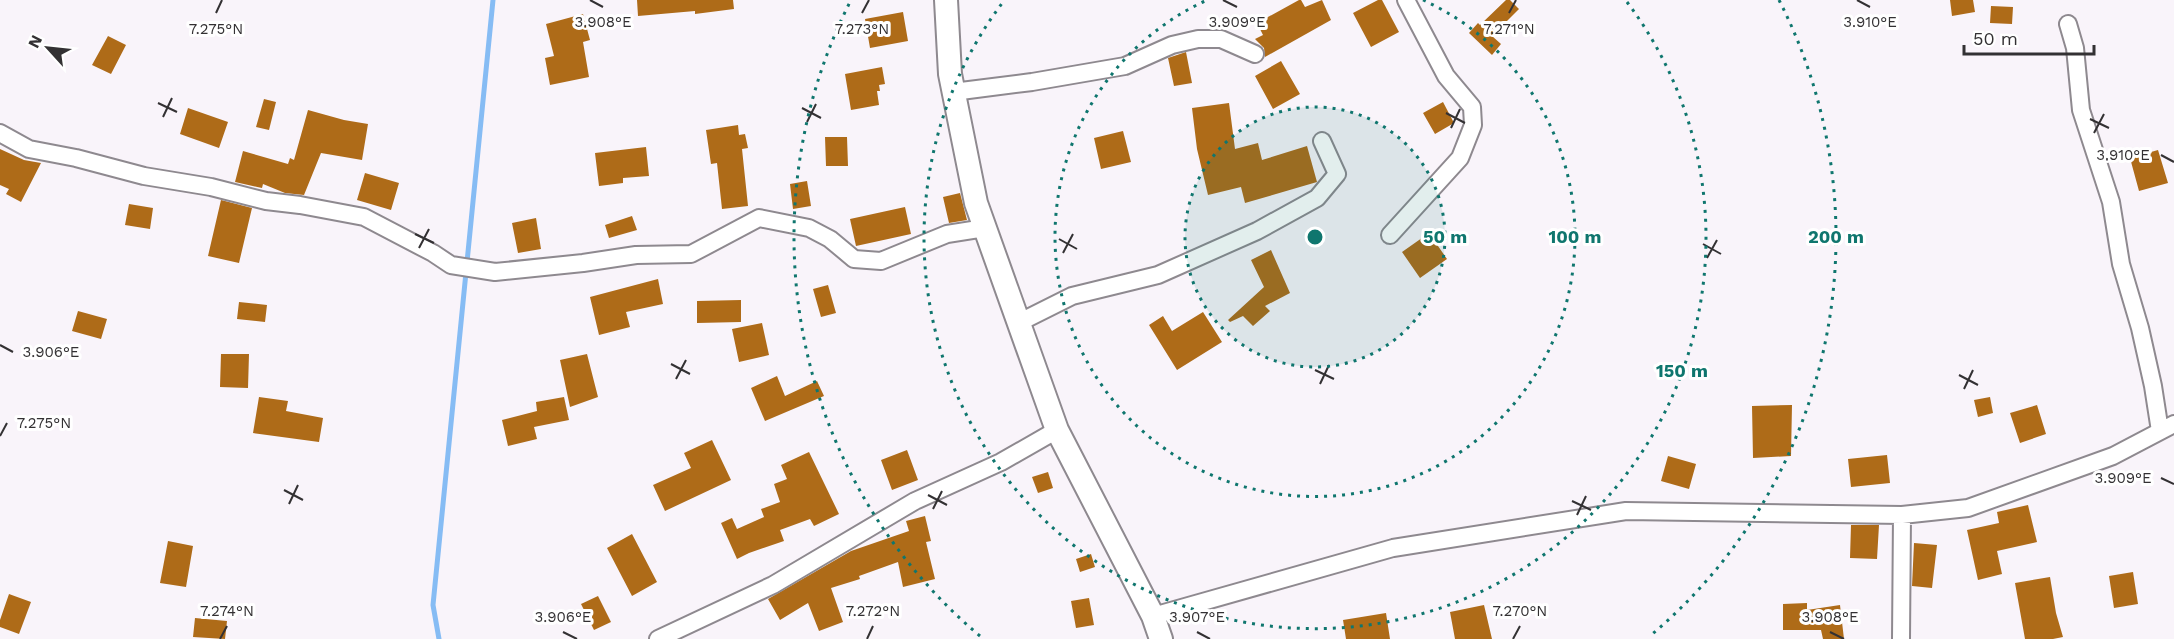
<svg xmlns="http://www.w3.org/2000/svg" width="2174" height="639" viewBox="0 0 2174 639" font-family="'Work Sans',sans-serif">
<rect width="100%" height="100%" fill="#f9f4fa"/>
<g fill="none" stroke-linecap="round" stroke-linejoin="round">
<path stroke="#86bcf4" stroke-width="5" d="M 439,639 L 433,605 L 493,0"/>
</g>
<path fill="#ae6b18" d="M 637,0 L 733,0 L 734,9 L 695,14 L 695,11 L 638,16 Z
M 1299,0 L 1301,0 L 1305,7 L 1322,0 L 1331,20 L 1265,57 L 1264,48 L 1255,39 L 1263,35 L 1257,23 Z
M 1378,0 L 1382,0 L 1399,32 L 1371,47 L 1353,13 Z
M 1506,0 L 1510,0 L 1519,9 L 1492,36 L 1501,44 L 1492,55 L 1469,33 L 1478,23 L 1480,25 Z
M 1950,0 L 1973,0 L 1975,12 L 1952,16 Z
M 1991,6 L 2013,7 L 2012,24 L 1990,23 Z
M 903,12 L 908,41 L 870,48 L 865,19 Z
M 583,14 L 590,40 L 583,42 L 589,77 L 550,85 L 545,58 L 554,56 L 546,24 Z
M 108,36 L 126,45 L 111,74 L 92,65 Z
M 1186,52 L 1192,83 L 1174,86 L 1168,58 Z
M 1281,61 L 1300,94 L 1273,109 L 1255,76 Z
M 882,67 L 885,84 L 879,85 L 880,91 L 877,91 L 879,105 L 851,110 L 845,74 Z
M 264,99 L 276,102 L 269,130 L 256,127 Z
M 1443,102 L 1454,123 L 1435,134 L 1423,113 Z
M 1229,103 L 1235,149 L 1258,143 L 1262,160 L 1307,146 L 1317,182 L 1245,203 L 1241,187 L 1208,195 L 1197,149 L 1192,108 Z
M 188,108 L 228,122 L 219,148 L 180,134 Z
M 308,110 L 344,120 L 368,124 L 362,160 L 321,153 L 304,195 L 285,193 L 263,184 L 262,188 L 235,182 L 243,151 L 288,164 L 290,158 L 294,160 Z
M 738,125 L 739,135 L 745,134 L 748,148 L 742,149 L 748,206 L 722,209 L 717,163 L 711,164 L 706,130 Z
M 1123,131 L 1131,162 L 1101,169 L 1094,138 Z
M 825,137 L 847,137 L 848,166 L 826,166 Z
M 646,147 L 649,176 L 623,178 L 623,183 L 599,186 L 595,153 Z
M 0,149 L 24,160 L 41,163 L 21,202 L 6,194 L 9,189 L 0,185 Z
M 2158,150 L 2168,183 L 2139,191 L 2130,158 Z
M 365,173 L 399,183 L 391,210 L 357,200 Z
M 807,181 L 811,206 L 793,209 L 790,184 Z
M 960,193 L 967,220 L 949,223 L 943,197 Z
M 221,200 L 252,208 L 239,263 L 208,256 Z
M 129,204 L 153,208 L 150,229 L 125,225 Z
M 905,207 L 911,234 L 856,246 L 850,219 Z
M 632,216 L 637,230 L 609,238 L 605,225 Z
M 536,218 L 541,249 L 518,253 L 512,223 Z
M 1429,233 L 1447,259 L 1420,278 L 1402,252 Z
M 1271,250 L 1290,293 L 1265,306 L 1270,311 L 1253,326 L 1243,316 L 1230,322 L 1228,320 L 1264,287 L 1251,260 Z
M 658,279 L 663,304 L 626,312 L 630,327 L 599,335 L 590,297 Z
M 828,285 L 836,313 L 821,317 L 813,289 Z
M 741,300 L 741,322 L 697,323 L 697,301 Z
M 239,302 L 267,305 L 265,322 L 237,319 Z
M 78,311 L 107,319 L 101,339 L 72,331 Z
M 1203,312 L 1222,342 L 1177,370 L 1149,325 L 1163,316 L 1172,331 Z
M 762,323 L 769,355 L 739,362 L 732,329 Z
M 221,354 L 249,354 L 248,388 L 220,387 Z
M 587,354 L 598,397 L 570,407 L 560,360 Z
M 777,376 L 785,396 L 817,381 L 824,396 L 765,421 L 751,388 Z
M 259,397 L 288,401 L 286,411 L 323,418 L 319,442 L 253,433 Z
M 564,397 L 569,420 L 534,427 L 537,439 L 508,446 L 502,420 L 537,411 L 536,402 Z
M 1990,397 L 1993,413 L 1978,417 L 1974,400 Z
M 1792,405 L 1791,456 L 1753,458 L 1752,406 Z
M 2037,405 L 2046,434 L 2020,443 L 2010,413 Z
M 712,440 L 731,480 L 665,511 L 653,485 L 691,468 L 684,453 Z
M 907,450 L 918,480 L 892,490 L 881,460 Z
M 809,452 L 839,514 L 814,526 L 810,519 L 780,530 L 784,541 L 749,553 L 737,559 L 721,523 L 732,518 L 737,529 L 764,517 L 761,509 L 780,502 L 774,484 L 787,479 L 781,465 Z
M 1887,455 L 1890,483 L 1851,487 L 1848,459 Z
M 1668,456 L 1696,464 L 1689,489 L 1661,481 Z
M 1048,472 L 1053,488 L 1038,493 L 1032,477 Z
M 2028,505 L 2037,542 L 1997,551 L 2002,574 L 1978,580 L 1967,530 L 1999,523 L 1997,512 Z
M 925,516 L 931,541 L 926,542 L 935,579 L 903,587 L 898,562 L 859,576 L 860,579 L 831,588 L 843,622 L 819,631 L 808,603 L 780,620 L 768,599 L 851,551 L 909,531 L 906,521 Z
M 1851,525 L 1879,525 L 1877,559 L 1850,558 Z
M 632,534 L 657,582 L 632,596 L 607,548 Z
M 168,541 L 193,546 L 186,587 L 160,583 Z
M 1914,543 L 1937,545 L 1932,588 L 1912,586 Z
M 1091,554 L 1095,567 L 1080,572 L 1076,559 Z
M 2133,572 L 2138,604 L 2114,608 L 2109,576 Z
M 2050,577 L 2056,613 L 2063,637 L 2053,639 L 2025,639 L 2015,583 Z
M 9,594 L 31,602 L 19,634 L 0,627 L 0,620 Z
M 598,596 L 611,622 L 594,630 L 581,604 Z
M 1089,598 L 1094,625 L 1076,628 L 1071,601 Z
M 1807,603 L 1807,610 L 1840,605 L 1844,639 L 1823,639 L 1821,630 L 1783,630 L 1783,604 Z
M 1484,605 L 1492,639 L 1455,639 L 1450,612 Z
M 1386,613 L 1390,639 L 1346,639 L 1343,620 Z
M 195,618 L 227,621 L 225,639 L 193,637 Z"/>
<g fill="none" stroke-linecap="round" stroke-linejoin="round">
<defs>
<path id="street" d="M 2068,24 L 2075,48 L 2081,110 L 2111,202 L 2121,264 L 2140,328 L 2153,386 L 2160,431
M 953,92 L 1032,82 L 1125,66 L 1172,45 L 1198,39 L 1221,39 L 1255,54
M 0,133 L 29,149 L 76,158 L 144,176 L 211,187 L 266,201 L 300,205 L 364,217 L 433,253 L 451,265 L 495,272 L 583,263 L 636,255 L 691,254 L 759,218 L 809,228 L 830,239 L 854,259 L 881,261 L 947,234 L 985,228
M 1390,235 L 1460,158 L 1473,125 L 1472,107 L 1446,76 L 1406,0
M 1018,323 L 1072,296 L 1158,275 L 1257,231 L 1317,198 L 1337,174 L 1322,141
M 1153,616 L 1393,548 L 1626,511 L 1902,515 L 1968,508 L 2113,456 L 2174,424
M 658,639 L 773,585 L 915,501 L 1001,462 L 1057,430
M 1901,639 L 1902,515"/>
<path id="secondary" d="M 946,0 L 950,74 L 976,203 L 1057,430 L 1153,616 L 1161,639"/>
</defs>
<use href="#street" stroke="#8e898f" stroke-width="20"/>
<use href="#secondary" stroke="#8e898f" stroke-width="26"/>
<use href="#street" stroke="#fff" stroke-width="16"/>
<use href="#secondary" stroke="#fff" stroke-width="22"/>
</g>
<path fill="none" stroke="#333133" stroke-width="2" d="M 590,0 L 603,7M 1223,0 L 1237,7M 1857,0 L 1870,7M 216,13 L 222,0M 862,13 L 869,0M 1509,13 L 1516,0M 158,103 L 177,112M 802,108 L 821,118M 1446,113 L 1465,123M 163,117 L 172,98M 2090,119 L 2109,128M 807,122 L 816,104M 1451,128 L 1460,109M 2094,133 L 2104,114M 2161,155 L 2174,162M 415,234 L 434,243M 1059,239 L 1077,249M 1703,244 L 1721,254M 419,248 L 429,229M 1063,253 L 1073,234M 1707,258 L 1717,240M 0,345 L 13,352M 671,364 L 690,374M 1315,370 L 1334,379M 1959,375 L 1978,385M 676,379 L 686,360M 1320,384 L 1329,365M 1964,389 L 1973,370M 0,436 L 7,423M 2161,478 L 2174,484M 284,490 L 303,500M 928,495 L 947,505M 1572,501 L 1591,510M 289,504 L 298,485M 933,509 L 942,491M 1577,515 L 1586,496M 563,632 L 577,639M 1197,632 L 1210,639M 1830,632 L 1844,639M 220,639 L 227,626M 867,639 L 873,626M 1513,639 L 1520,626"/>
<circle cx="1315" cy="237" r="130" fill="#0f766e" fill-opacity=".12"/>
<g fill="none" stroke="#0f766e" stroke-width="3" stroke-dasharray="3 6">
<circle cx="1315" cy="237" r="130"/>
<path d="M1423 0A260 260 0 1 1 1207 0"/>
<path d="M1627 2A391 391 0 1 1 1003 2"/>
<path d="M980 636A521 521 0 0 1 851 0M1779 0A521 521 0 0 1 1650 636"/>
</g>
<g font-size="15" text-anchor="middle" fill="#333133" stroke="#fff" stroke-width="6" stroke-linejoin="round" paint-order="stroke">
<text x="603" y="27">3.908°E</text>
<text x="1237" y="27">3.909°E</text>
<text x="1870" y="27">3.910°E</text>
<text x="216" y="34">7.275°N</text>
<text x="862" y="34">7.273°N</text>
<text x="1509" y="34">7.271°N</text>
<text x="2123" y="160">3.910°E</text>
<text x="51" y="357">3.906°E</text>
<text x="44" y="428">7.275°N</text>
<text x="2123" y="483">3.909°E</text>
<text x="227" y="616">7.274°N</text>
<text x="873" y="616">7.272°N</text>
<text x="1520" y="616">7.270°N</text>
<text x="563" y="622">3.906°E</text>
<text x="1197" y="622">3.907°E</text>
<text x="1830" y="622">3.908°E</text>
</g>
<circle cx="1315" cy="237" r="9" fill="#0f766e" stroke="#fff" stroke-width="3"/>
<g font-size="18" text-anchor="middle" font-weight="bold" fill="#0f766e" stroke="#fff" stroke-width="6" stroke-linejoin="round" paint-order="stroke">
<text x="1445" y="243">50 m</text>
<text x="1575" y="243">100 m</text>
<text x="1836" y="243">200 m</text>
<text x="1682" y="377">150 m</text>
</g>
<g transform="translate(48 48) rotate(297)" stroke="#ffffff" stroke-width="4.5" paint-order="stroke">
<path d="M0-4.5L10 22L0 15L-10 22Z" fill="#333133"/>
<text y="-9" font-size="16" font-weight="bold" text-anchor="middle" fill="#333133">N</text>
</g>
<path d="M1964 45v9h130v-9" fill="none" stroke="#333133" stroke-width="3"/>
<text x="1973" y="45" font-size="18" fill="#333133" stroke="#ffffff" stroke-width="4.5" paint-order="stroke">50 m</text>
</svg>
